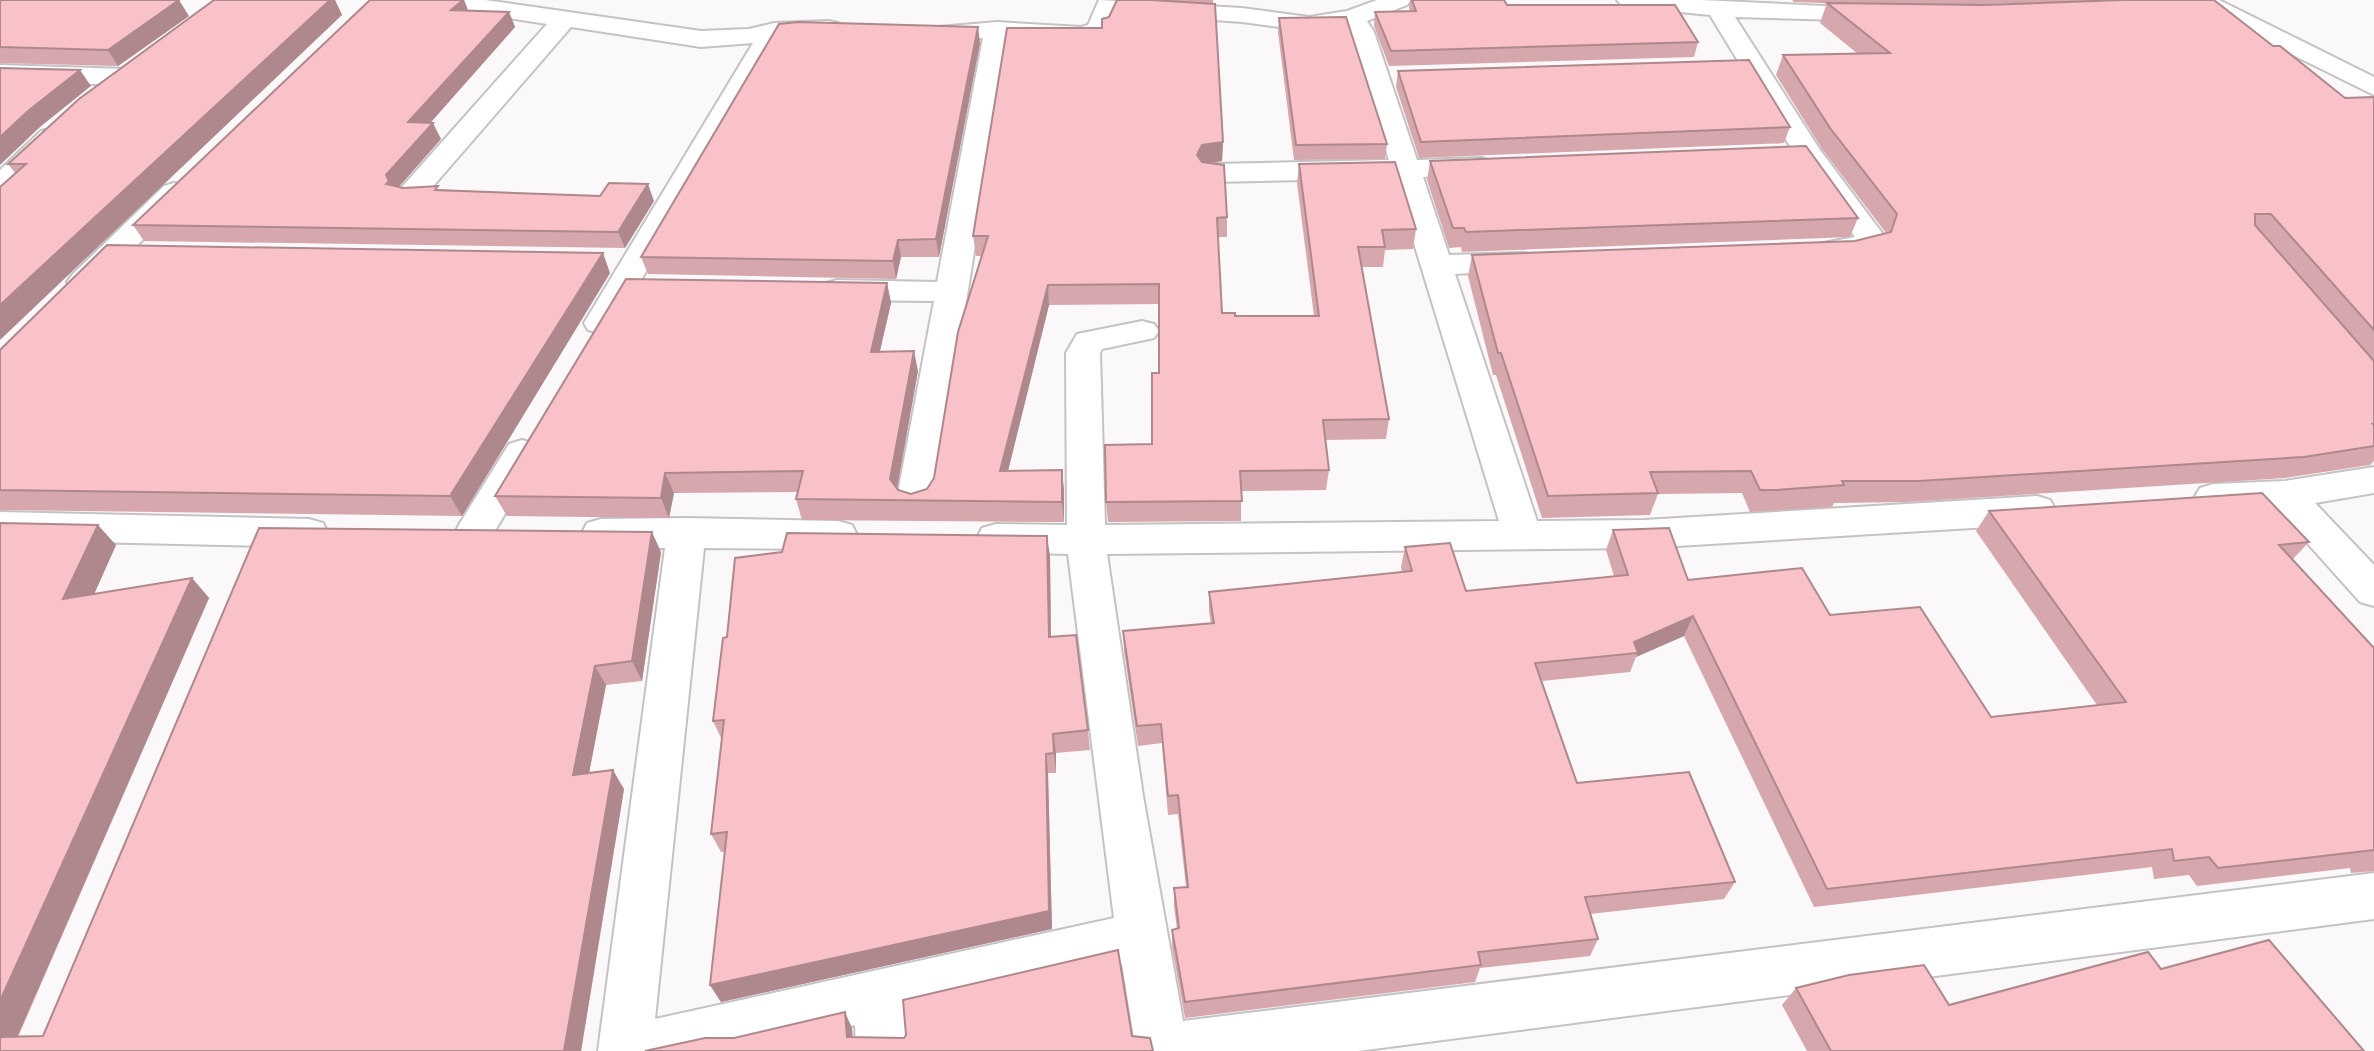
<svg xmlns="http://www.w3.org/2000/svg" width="2374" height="1051" viewBox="0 0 2374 1051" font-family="Manrope,sans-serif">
<rect width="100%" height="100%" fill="#fbf8fa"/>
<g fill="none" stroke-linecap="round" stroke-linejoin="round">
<defs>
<path id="street" d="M 424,0 L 485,0 L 701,31 L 749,29 L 774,23 L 829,21 L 838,23 L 841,28 L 838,33 L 781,40 L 616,323 L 612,330 L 600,333 L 588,330 L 584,323 L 753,43 L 701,47 L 571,27 L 422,199 L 412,202 L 402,199 L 397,193 L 402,187 L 547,24 L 436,7 L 428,5 Z
M 1099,0 L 1242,8 L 1309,17 L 1347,11 L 1377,0 L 1411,0 L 1407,5 L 1367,21 L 1374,32 L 1417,160 L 1481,158 L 1491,161 L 1495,167 L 1491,173 L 1423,177 L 1449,255 L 1523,253 L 1534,255 L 1539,262 L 1534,269 L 1455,274 L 1537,521 L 1645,520 L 2037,496 L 2050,500 L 2056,510 L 2050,520 L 2037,524 L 1645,548 L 1107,554 L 1143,796 L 1183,1021 L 2374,873 L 2374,919 L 1358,1051 L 1136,1051 L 1122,964 L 906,1014 L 910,1051 L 856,1051 L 855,1025 L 744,1051 L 598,1051 L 665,548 L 601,547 L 587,543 L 582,533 L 587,523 L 601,519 L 686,518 L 838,521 L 852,525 L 857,535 L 852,545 L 838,549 L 704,548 L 655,1019 L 1114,918 L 1068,554 L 996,552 L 982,548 L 977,538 L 982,528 L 996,524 L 1067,525 L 1066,353 L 1077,334 L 1142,321 L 1154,324 L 1159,331 L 1154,338 L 1102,349 L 1100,353 L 1105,525 L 1499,521 L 1394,178 L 1213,182 L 1203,179 L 1199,173 L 1203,167 L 1213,164 L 1389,160 L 1345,26 L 1309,31 L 1242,22 L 1117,13 L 1107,34 L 1085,42 L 1008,37 L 935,498 L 929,508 L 916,512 L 903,508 L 897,498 L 934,301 L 837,300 L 826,297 L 821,290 L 826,283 L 837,280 L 937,282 L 983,38 L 927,42 L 918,40 L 915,35 L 918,30 L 927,28 L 997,22 L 1081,27 L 1088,25 Z
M 1617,0 L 1701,0 L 1886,9 L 1889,14 L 1886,19 L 1877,21 L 1735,17 L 1820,150 L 1885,237 L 1880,251 C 1861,260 1833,264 1813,259 L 1809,252 L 1813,245 L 1855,237 L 1794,153 L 1710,15 L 1629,7 L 1621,5 Z
M 0,65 L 127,69 L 136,71 L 140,77 L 136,83 L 127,85 L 0,81 Z
M 51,129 L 61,131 L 65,137 L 61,143 L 10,192 L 0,195 L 0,170 L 41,131 Z
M 174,183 L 184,186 L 189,192 L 184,198 L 94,289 L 83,292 L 72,289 L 67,282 L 72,275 L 164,186 Z
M 522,440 L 535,444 L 540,453 L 488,543 L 474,547 L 460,543 L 455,533 L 460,523 L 509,444 Z
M 2374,467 L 2374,493 L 2315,503 L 2374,565 L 2374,606 L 2360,602 L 2276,508 L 2213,512 L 2200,508 L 2194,498 L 2200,488 L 2213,484 L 2285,481 Z
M 0,512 L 309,519 L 323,523 L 328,533 L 323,543 L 309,547 L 0,540 Z"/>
<path id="secondary" d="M 2188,0 L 2219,0 L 2374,77 L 2374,95 L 2192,5 Z"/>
</defs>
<use href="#street" stroke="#c5c2c4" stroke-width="4"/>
<use href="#secondary" stroke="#c5c2c4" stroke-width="4"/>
<use href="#street" fill="#fff" fill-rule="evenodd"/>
<use href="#secondary" fill="#fff" fill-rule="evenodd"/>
</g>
<path fill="#d6a7ac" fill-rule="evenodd" d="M 0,0 L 189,16 L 118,66 L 0,63 Z
M 214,0 L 335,0 L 342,15 L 15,173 L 8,164 Z
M 464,0 L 468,11 L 509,12 L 515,27 L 430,123 L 441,139 L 399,187 L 654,201 L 625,248 L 144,241 L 133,225 Z
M 1117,0 L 1213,0 L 1213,4 L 1174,2 L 1223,142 L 1222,161 L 1211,163 L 1227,217 L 1227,237 L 1218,237 L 1222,313 L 1235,316 L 1314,316 L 1297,183 L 1299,164 L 1416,229 L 1413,249 L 1385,250 L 1383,267 L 1362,267 L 1389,419 L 1386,439 L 1326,440 L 1329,470 L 1326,490 L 1241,491 L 1241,521 L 1108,522 L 1106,502 L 1152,444 L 1159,373 L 1159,304 L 1049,305 L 1008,471 L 1062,470 L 1064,491 L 1064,522 L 802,520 L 796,499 L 798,492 L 674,493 L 669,518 L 507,516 L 495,496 L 887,283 L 891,303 L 880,351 L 918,371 L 897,489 L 898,490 L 911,494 L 927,489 L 934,478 L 982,256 L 976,256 L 973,236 L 1102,28 Z
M 1410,0 L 1504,0 L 1507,5 L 1698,42 L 1694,57 L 1389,66 L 1374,26 L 1375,12 L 1410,11 L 1409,8 Z
M 1792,0 L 2214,0 L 2273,46 L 2345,98 L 2374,97 L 2374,461 L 2370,465 L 2285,478 L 1907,502 L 1834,503 L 1832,507 L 1766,511 L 1750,512 L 1742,493 L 1658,494 L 1650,515 L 1542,518 L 1496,375 L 1493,375 L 1468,276 L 1472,255 L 1855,241 L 1886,233 L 1822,149 L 1776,75 L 1783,55 L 1858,54 L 1820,23 L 1827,3 L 1853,4 L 1794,2 ZM 2068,2 L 1983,5 L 1951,5 Z
M 1279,18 L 1387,144 L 1385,159 L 1294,160 L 1278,32 Z
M 980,43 L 939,257 L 901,257 L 896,279 L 648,274 L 641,257 Z
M 1398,71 L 1790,127 L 1784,143 L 1419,158 L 1396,87 Z
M 1430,161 L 1858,218 L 1850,237 L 1462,252 L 1461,247 L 1449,248 L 1427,180 Z
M 610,273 L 462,516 L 0,510 L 0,350 Z
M 1989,511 L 2309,542 L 2292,560 L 2374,648 L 2374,871 L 2351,873 L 2350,868 L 2197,886 L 2189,875 L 2154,879 L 2152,867 L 1814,907 L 1684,636 L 1636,657 L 1630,672 L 1542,681 L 1577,783 L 1735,882 L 1724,899 L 1590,914 L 1598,939 L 1590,956 L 1480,968 L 1475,982 L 1185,1018 L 1172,947 L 1172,930 L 1177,929 L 1174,906 L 1174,888 L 1186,887 L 1178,814 L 1168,815 L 1162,743 L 1138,746 L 1124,651 L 1123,631 L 1211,623 L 1209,612 L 1209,592 L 1402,572 L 1401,567 L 1405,547 L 1466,591 L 1614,576 L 1606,550 L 1613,530 L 1688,580 L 1830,615 L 1991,717 L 2097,705 L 1976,531 Z
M 0,523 L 116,545 L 94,594 L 192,578 L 209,598 L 18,1037 L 43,1036 L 661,552 L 642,681 L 606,685 L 589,773 L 624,789 L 581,1051 L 0,1051 Z
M 1050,556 L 1051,637 L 1088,730 L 1090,750 L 1056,753 L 1056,773 L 1048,773 L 1052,929 L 721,1002 L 710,985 L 725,852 L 721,852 L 711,834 L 722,740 L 713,721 L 727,637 Z
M 2161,969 L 2364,1051 L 1807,1051 L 1782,1005 L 1796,988 L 1949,1005 Z"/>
<path fill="#ae888c" d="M 179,0 L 189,16 L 118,66 L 108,50 Z
M 330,0 L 335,0 L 342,15 L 0,340 L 0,305 Z
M 464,0 L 470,15 L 451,10 Z
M 509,12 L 515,27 L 416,139 L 408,122 Z
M 978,27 L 980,43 L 939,257 L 936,239 Z
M 80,70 L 91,86 L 40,127 L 0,165 L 0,137 L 28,111 Z
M 433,123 L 441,139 L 395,191 L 386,184 L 386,175 Z
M 1223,142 L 1222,161 L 1202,164 L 1197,155 L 1202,145 Z
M 648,184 L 654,201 L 625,248 L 618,232 Z
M 898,240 L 901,257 L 896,279 L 893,261 Z
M 603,253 L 610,273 L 462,516 L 450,496 Z
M 887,283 L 891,303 L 875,372 L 871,352 Z
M 1048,285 L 1049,305 L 1003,491 L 1000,471 Z
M 914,351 L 918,371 L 895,499 L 890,479 Z
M 1062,470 L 1064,491 L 1064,522 L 1062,502 Z
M 665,473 L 674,493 L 669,518 L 661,498 Z
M 98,525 L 116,545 L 83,619 L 63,599 Z
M 652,532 L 661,552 L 642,681 L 632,661 Z
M 1047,536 L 1050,556 L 1051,657 L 1049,637 Z
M 192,578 L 209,598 L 11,1051 L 0,1047 L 0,1001 Z
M 1693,616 L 1684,636 L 1636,657 L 1638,653 L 1634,642 Z
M 595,666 L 606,685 L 585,794 L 573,775 Z
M 1053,734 L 1056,753 L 1056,773 L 1054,753 Z
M 1046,754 L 1048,773 L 1052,929 L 721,1002 L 710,985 Z
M 613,770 L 624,789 L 581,1051 L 564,1051 Z
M 845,1012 L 852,1028 L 854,1051 L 847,1037 Z"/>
<path fill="#f9c2c8" stroke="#ae888c" stroke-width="2" d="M 0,0 L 179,0 L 108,50 L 0,47 Z
M 214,0 L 330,0 L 0,305 L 0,187 L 26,164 L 8,164 L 79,99 Z
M 370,0 L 463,0 L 451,10 L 509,12 L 408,122 L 433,123 L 386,175 L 389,181 L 386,184 L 403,188 L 438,186 L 435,190 L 600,196 L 609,183 L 648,184 L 618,232 L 133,225 Z
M 1117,0 L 1152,0 L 1215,4 L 1223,142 L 1202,145 L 1197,155 L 1202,162 L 1224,165 L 1227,217 L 1217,218 L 1222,313 L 1235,313 L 1235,316 L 1319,316 L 1299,164 L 1395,162 L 1416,229 L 1382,230 L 1385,247 L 1358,247 L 1389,419 L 1323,420 L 1329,470 L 1240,471 L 1242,501 L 1106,502 L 1105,445 L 1152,444 L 1152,373 L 1159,373 L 1159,284 L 1048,285 L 1000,471 L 1062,470 L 1062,502 L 796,499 L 803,471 L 665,473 L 661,498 L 495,496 L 626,279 L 887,283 L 871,352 L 914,351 L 890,479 L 898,490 L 911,494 L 927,489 L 934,478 L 958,332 L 988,236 L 973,236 L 1007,28 L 1102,28 L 1102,19 L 1109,17 Z
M 1412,0 L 1504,0 L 1507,5 L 1675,5 L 1698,42 L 1391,51 L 1375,12 L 1416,11 Z
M 2122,0 L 2214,0 L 2273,46 L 2280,46 L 2345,98 L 2374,97 L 2374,330 L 2271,214 L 2255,214 L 2255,225 L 2374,361 L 2374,424 L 2373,424 L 2374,425 L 2374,446 L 2304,457 L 1919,481 L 1842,481 L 1844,485 L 1776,490 L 1760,490 L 1751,471 L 1650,472 L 1658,493 L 1548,496 L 1501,353 L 1498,353 L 1472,255 L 1855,241 L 1891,232 L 1897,214 L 1830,128 L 1783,55 L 1890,53 L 1827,3 L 1983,5 Z
M 1346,17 L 1387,144 L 1296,145 L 1279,18 Z
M 798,22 L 978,27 L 936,239 L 898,240 L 893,261 L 641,257 L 779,24 Z
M 1749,60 L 1790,127 L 1421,142 L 1398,71 Z
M 0,68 L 80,70 L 28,111 L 0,137 Z
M 1806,146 L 1858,218 L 1466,232 L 1464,228 L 1453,228 L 1430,161 Z
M 107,245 L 603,253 L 450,496 L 0,490 L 0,350 Z
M 2262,493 L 2309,542 L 2279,545 L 2374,648 L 2374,851 L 2374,850 L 2218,868 L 2209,857 L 2174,861 L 2172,849 L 1827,889 L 1693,616 L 1634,642 L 1638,653 L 1535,663 L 1577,783 L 1689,772 L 1735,882 L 1585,897 L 1598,939 L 1478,952 L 1481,965 L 1185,1002 L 1172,930 L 1179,928 L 1174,888 L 1188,887 L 1178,795 L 1168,796 L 1161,724 L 1137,726 L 1123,631 L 1214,623 L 1209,592 L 1412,571 L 1405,547 L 1450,543 L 1466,591 L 1628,575 L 1613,530 L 1669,528 L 1688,580 L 1802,568 L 1830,615 L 1920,607 L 1991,717 L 2126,702 L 1989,511 Z
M 0,523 L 98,525 L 63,599 L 192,578 L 0,1001 Z
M 259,528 L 652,532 L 632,661 L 595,666 L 573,775 L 613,770 L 564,1051 L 0,1051 L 0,1037 L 43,1036 Z
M 787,533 L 1047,536 L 1049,637 L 1076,635 L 1088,730 L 1053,734 L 1054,753 L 1046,754 L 1049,911 L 710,985 L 727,832 L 711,834 L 724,720 L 713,721 L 723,638 L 727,637 L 735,558 L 782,552 Z
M 2269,940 L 2364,1051 L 1831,1051 L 1796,988 L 1849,975 L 1924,965 L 1949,1005 L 2148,952 L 2161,969 Z
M 1118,950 L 1132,1036 L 1150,1038 L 1153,1051 L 645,1051 L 705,1038 L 734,1038 L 845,1012 L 847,1037 L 904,1038 L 906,1035 L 903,1000 Z"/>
</svg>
